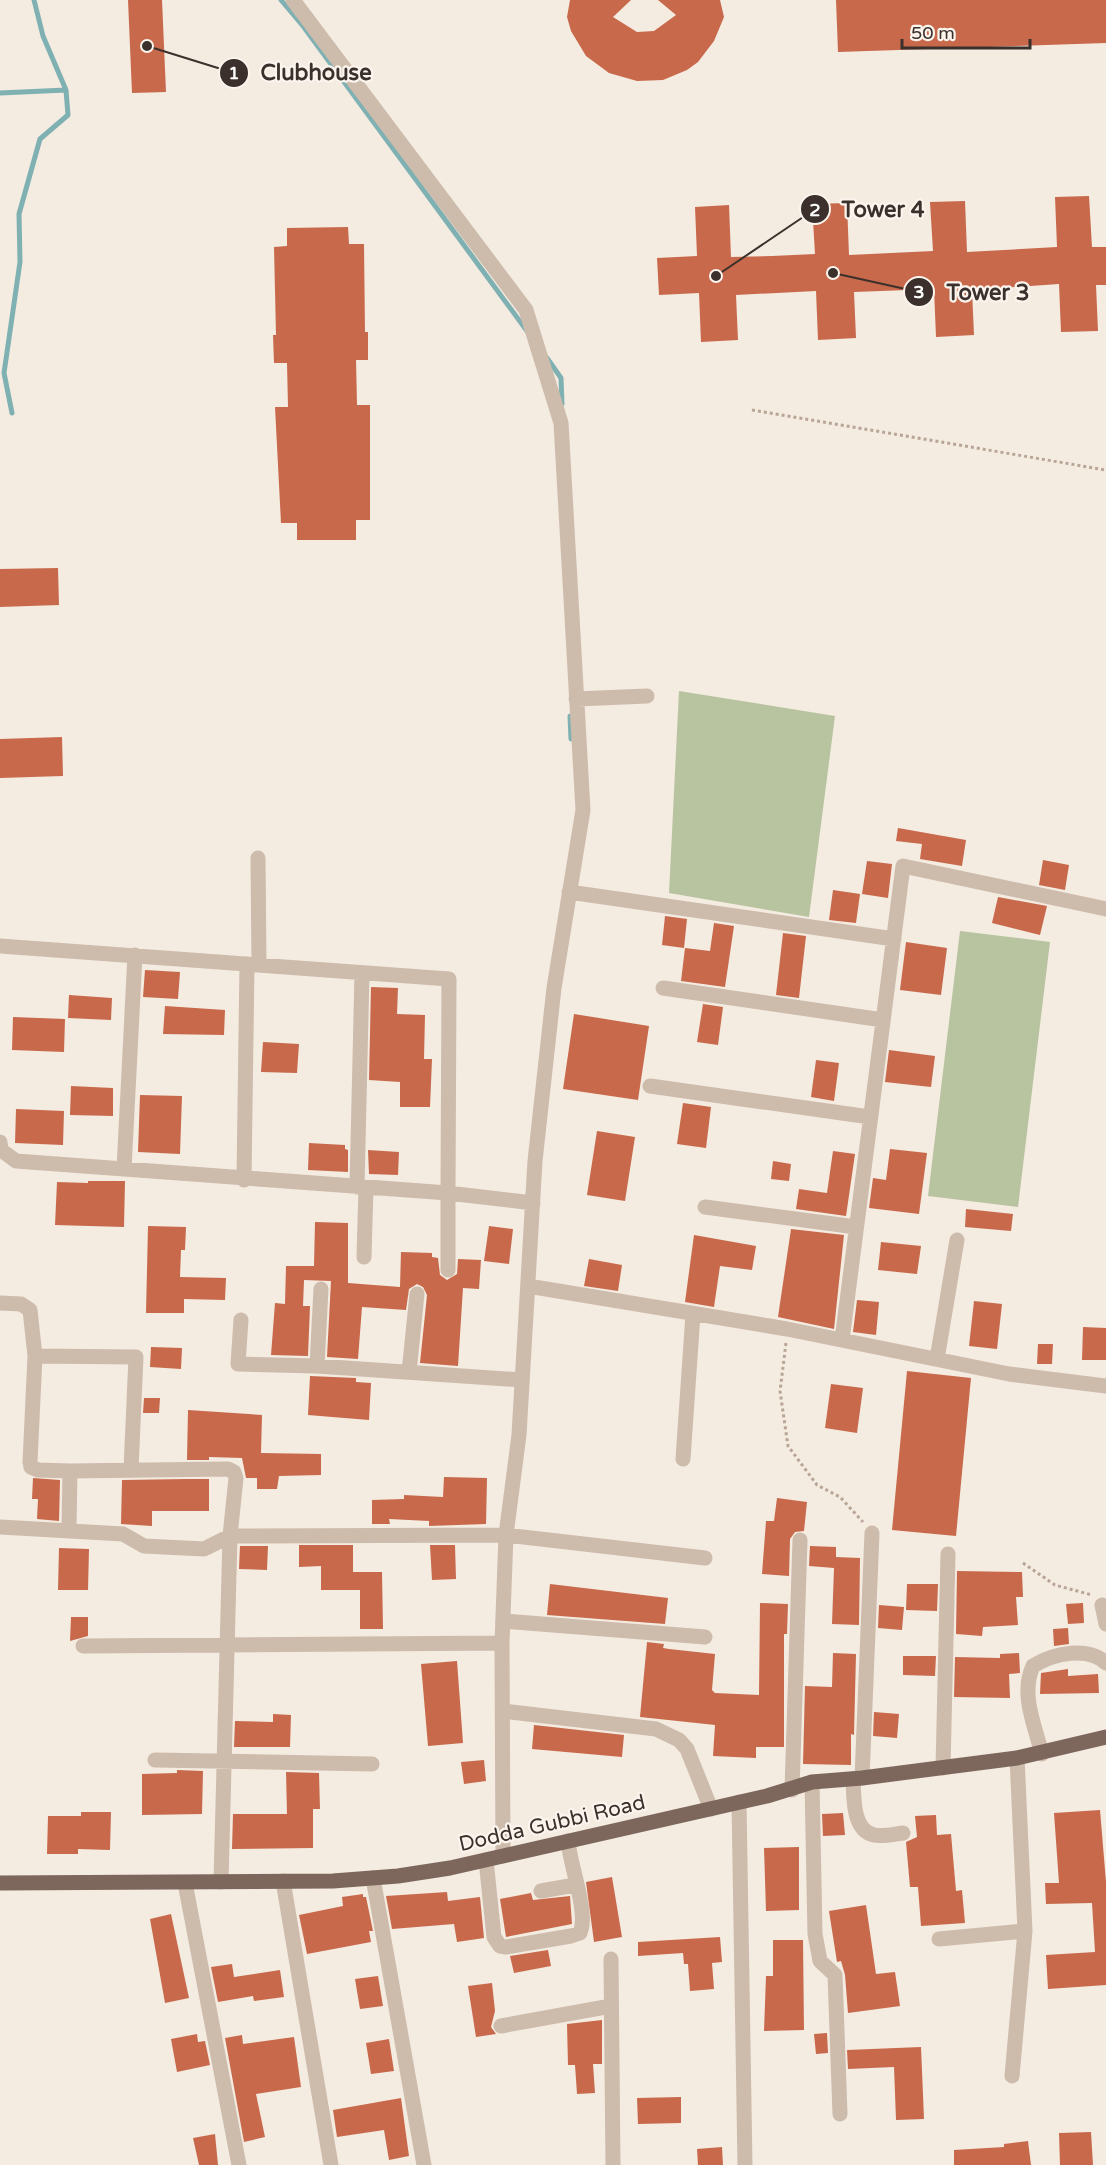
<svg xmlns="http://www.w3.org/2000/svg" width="1106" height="2165" viewBox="0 0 1106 2165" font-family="'Varela Round',sans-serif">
<rect width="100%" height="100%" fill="#f4ebe1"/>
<path fill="#b8c4a0" d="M 679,691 L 835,716 L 809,917 L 669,893 Z
M 960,931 L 1050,942 L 1018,1207 L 928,1196 Z"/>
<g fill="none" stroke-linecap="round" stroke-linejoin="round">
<path stroke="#7fb0b2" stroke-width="5" d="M 281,0 L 303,26 L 527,331
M 0,93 L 66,90
M 547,358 L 561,378 L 562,404
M 12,413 L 4,373 L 20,262 L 19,214 L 40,139 L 68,115 L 66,90 L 43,36 L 34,0
M 570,716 L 571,739"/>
</g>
<path fill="#c8694b" d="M 128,0 L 162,0 L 166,92 L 132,93 Z
M 570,0 L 631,0 L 613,17 L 637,32 L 654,31 L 676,15 L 658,0 L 720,0 L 724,17 L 714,41 L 698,62 L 687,70 L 663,80 L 637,81 L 609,73 L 586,56 L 571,31 L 567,17 Z
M 836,0 L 1106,0 L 1106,43 L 838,52 Z
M 1089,196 L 1092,247 L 1106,247 L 1106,285 L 1096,285 L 1098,331 L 1061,332 L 1059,284 L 972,290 L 974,335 L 936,337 L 934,289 L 854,292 L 856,338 L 818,340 L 816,291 L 736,295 L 738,340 L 701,342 L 699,293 L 659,295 L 657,258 L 697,256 L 695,207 L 729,205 L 731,257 L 772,256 L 815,254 L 812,204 L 847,203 L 849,255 L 933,251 L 930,202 L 965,201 L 967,252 L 1057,247 L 1055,197 Z
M 348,227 L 349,244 L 364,244 L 365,332 L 368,332 L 368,360 L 356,360 L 357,405 L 370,405 L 370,520 L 356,520 L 356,540 L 297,540 L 297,523 L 281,523 L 275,407 L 288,407 L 287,363 L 274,363 L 273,335 L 276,335 L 274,247 L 287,246 L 287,228 Z
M 58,568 L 59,605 L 0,607 L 0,569 Z
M 62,737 L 63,776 L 0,778 L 0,739 Z
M 898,828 L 966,840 L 962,866 L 920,859 L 922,844 L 896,841 Z
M 1043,860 L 1069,865 L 1065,890 L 1039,885 Z
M 867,861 L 892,864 L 888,898 L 862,894 Z
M 833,890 L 860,894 L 856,923 L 829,920 Z
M 998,897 L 1047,906 L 1040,935 L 992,923 Z
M 665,916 L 687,919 L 684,948 L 662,945 Z
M 714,923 L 734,926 L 725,987 L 681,981 L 685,948 L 710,951 Z
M 783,933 L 806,936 L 799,998 L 776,995 Z
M 906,942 L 947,948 L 941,995 L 900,990 Z
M 145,970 L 180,972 L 178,999 L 143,997 Z
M 371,987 L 398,988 L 397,1014 L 425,1015 L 424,1059 L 432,1059 L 430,1107 L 400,1107 L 400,1082 L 369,1080 Z
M 69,995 L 112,998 L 111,1020 L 68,1018 Z
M 703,1004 L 723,1007 L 718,1045 L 697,1042 Z
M 165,1006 L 225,1010 L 224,1035 L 163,1034 Z
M 574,1014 L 649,1026 L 638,1100 L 563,1089 Z
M 13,1017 L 65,1019 L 64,1052 L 12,1050 Z
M 263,1042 L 299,1044 L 297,1073 L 261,1072 Z
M 889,1050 L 935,1056 L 931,1087 L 885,1082 Z
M 816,1060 L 839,1063 L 834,1101 L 811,1097 Z
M 71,1086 L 113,1088 L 113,1116 L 70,1115 Z
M 140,1095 L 182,1096 L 180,1154 L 138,1152 Z
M 683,1103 L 711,1107 L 706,1148 L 677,1144 Z
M 16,1109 L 64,1111 L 63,1145 L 15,1143 Z
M 597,1131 L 635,1137 L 625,1201 L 587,1195 Z
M 309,1143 L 345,1145 L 345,1149 L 348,1150 L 348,1172 L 308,1170 Z
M 890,1149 L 927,1153 L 919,1214 L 869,1208 L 873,1178 L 886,1180 Z
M 368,1150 L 399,1152 L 398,1175 L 369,1174 Z
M 833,1151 L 855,1154 L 846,1216 L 796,1209 L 799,1189 L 827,1193 Z
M 773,1161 L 791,1164 L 789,1181 L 771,1179 Z
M 88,1181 L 125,1181 L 124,1227 L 55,1225 L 57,1182 L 88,1183 Z
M 966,1209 L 1013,1214 L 1011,1231 L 965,1227 Z
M 315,1222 L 348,1223 L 348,1283 L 400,1287 L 401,1252 L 432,1253 L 432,1257 L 438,1258 L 440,1275 L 447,1280 L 457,1274 L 458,1259 L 481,1260 L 479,1289 L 463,1288 L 458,1366 L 420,1363 L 427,1295 L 423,1287 L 417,1284 L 409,1289 L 406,1310 L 362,1307 L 358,1359 L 327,1357 L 331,1281 L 304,1280 L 303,1306 L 310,1306 L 308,1356 L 271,1355 L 275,1303 L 285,1304 L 286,1266 L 314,1266 Z
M 148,1226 L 186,1227 L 185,1250 L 181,1250 L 180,1277 L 226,1278 L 225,1300 L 184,1299 L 184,1313 L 146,1313 Z
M 489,1226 L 513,1229 L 509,1264 L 484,1261 Z
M 791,1229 L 844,1235 L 834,1329 L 778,1317 Z
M 694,1235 L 756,1246 L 752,1270 L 720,1266 L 714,1307 L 685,1302 Z
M 881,1242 L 921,1246 L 917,1274 L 878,1270 Z
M 589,1259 L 622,1265 L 618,1291 L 584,1286 Z
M 857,1300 L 879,1302 L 876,1335 L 853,1332 Z
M 974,1301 L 1002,1304 L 997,1349 L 969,1346 Z
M 1083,1327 L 1106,1328 L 1106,1360 L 1082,1360 Z
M 1038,1344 L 1053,1344 L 1052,1364 L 1037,1364 Z
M 151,1347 L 182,1348 L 181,1369 L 150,1367 Z
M 907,1371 L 971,1378 L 956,1536 L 892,1530 Z
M 310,1376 L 356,1378 L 356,1382 L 371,1383 L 369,1420 L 308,1415 Z
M 831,1384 L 863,1388 L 857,1433 L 825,1428 Z
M 144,1398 L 160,1398 L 159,1413 L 143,1413 Z
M 188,1410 L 262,1415 L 261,1453 L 321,1454 L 321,1475 L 279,1476 L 277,1489 L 257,1489 L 257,1478 L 246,1478 L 242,1458 L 209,1457 L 209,1460 L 187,1460 Z
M 444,1477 L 487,1478 L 486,1524 L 429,1526 L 429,1521 L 389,1519 L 390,1524 L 372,1524 L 372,1500 L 404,1499 L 404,1495 L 443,1497 Z
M 33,1478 L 60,1480 L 59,1521 L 37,1519 L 38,1499 L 32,1499 Z
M 186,1479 L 209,1479 L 209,1511 L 152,1511 L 152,1526 L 121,1524 L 122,1480 Z
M 777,1498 L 807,1502 L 804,1531 L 795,1532 L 790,1539 L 789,1576 L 762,1574 L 766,1521 L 774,1521 Z
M 299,1545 L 353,1545 L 353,1572 L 382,1572 L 383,1629 L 360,1629 L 360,1590 L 321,1590 L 321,1566 L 299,1567 Z
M 430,1545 L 455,1545 L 456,1579 L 432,1580 Z
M 240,1546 L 268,1546 L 267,1570 L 239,1569 Z
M 810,1546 L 836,1547 L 836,1557 L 860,1558 L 859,1625 L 832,1624 L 834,1568 L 809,1566 Z
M 59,1548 L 89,1549 L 88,1590 L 58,1590 Z
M 957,1571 L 1022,1572 L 1023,1597 L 1016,1597 L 1018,1625 L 983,1627 L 982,1636 L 956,1634 Z
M 550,1584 L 668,1598 L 665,1624 L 547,1615 Z
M 907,1584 L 938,1584 L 937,1611 L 906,1610 Z
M 760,1603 L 788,1604 L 787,1634 L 784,1634 L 784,1747 L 756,1747 L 756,1758 L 713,1756 L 715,1725 L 640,1717 L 647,1642 L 664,1644 L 663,1648 L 669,1649 L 715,1654 L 712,1690 L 715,1693 L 759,1695 Z
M 1083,1603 L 1084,1623 L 1068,1624 L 1066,1604 Z
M 879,1605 L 904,1607 L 902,1630 L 878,1628 Z
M 71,1617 L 88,1617 L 88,1636 L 70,1641 Z
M 1068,1628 L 1069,1644 L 1054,1646 L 1053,1629 Z
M 833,1653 L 856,1654 L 854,1735 L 851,1734 L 851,1765 L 803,1764 L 805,1686 L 832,1687 Z
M 1019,1653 L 1020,1673 L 1009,1674 L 1010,1698 L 954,1697 L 955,1657 L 1000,1658 L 1000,1654 Z
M 903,1656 L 936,1656 L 935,1676 L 903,1675 Z
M 457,1661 L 463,1743 L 428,1746 L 421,1664 Z
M 1068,1669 L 1068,1676 L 1098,1674 L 1099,1693 L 1040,1694 L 1041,1673 Z
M 874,1712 L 899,1714 L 897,1738 L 873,1736 Z
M 273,1714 L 291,1715 L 290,1747 L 234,1747 L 235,1721 L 273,1722 Z
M 534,1725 L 624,1735 L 622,1757 L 532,1749 Z
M 484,1760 L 486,1781 L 464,1784 L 461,1762 Z
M 177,1770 L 203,1771 L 202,1814 L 142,1815 L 142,1774 L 177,1773 Z
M 286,1772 L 319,1773 L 320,1809 L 313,1809 L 313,1848 L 232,1849 L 233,1814 L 287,1814 Z
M 1100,1810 L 1106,1882 L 1106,1985 L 1048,1989 L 1046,1955 L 1095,1952 L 1092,1903 L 1046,1904 L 1045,1883 L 1059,1883 L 1054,1813 Z
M 81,1812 L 111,1812 L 110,1850 L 78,1849 L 78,1854 L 47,1854 L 48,1816 L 81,1816 Z
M 843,1813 L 845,1835 L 823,1836 L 822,1814 Z
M 936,1815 L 937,1835 L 951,1834 L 956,1891 L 962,1890 L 965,1923 L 921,1926 L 918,1887 L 910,1887 L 906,1842 L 917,1837 L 915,1816 Z
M 799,1847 L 799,1910 L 766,1911 L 764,1848 Z
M 612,1877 L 622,1937 L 594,1942 L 586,1882 Z
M 447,1892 L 448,1901 L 480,1897 L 484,1938 L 457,1942 L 454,1924 L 392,1929 L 386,1896 Z
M 531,1893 L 533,1900 L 570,1896 L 572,1924 L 506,1937 L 500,1899 Z
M 363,1894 L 363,1897 L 366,1897 L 373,1931 L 369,1931 L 371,1942 L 307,1954 L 299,1915 L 343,1906 L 342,1897 Z
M 866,1905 L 876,1974 L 895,1972 L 900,2006 L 848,2013 L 845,1975 L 841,1961 L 837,1962 L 829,1911 Z
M 171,1914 L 189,1998 L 165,2003 L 150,1919 Z
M 720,1937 L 722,1962 L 712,1963 L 714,1989 L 690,1991 L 688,1964 L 684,1964 L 683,1953 L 638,1956 L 638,1942 Z
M 773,1940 L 803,1940 L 804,2030 L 764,2031 L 766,1976 L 773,1976 Z
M 548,1950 L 551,1966 L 514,1973 L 510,1956 Z
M 232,1964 L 234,1977 L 280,1970 L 284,1997 L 254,2001 L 253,1996 L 218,2002 L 211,1967 Z
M 378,1976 L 383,2006 L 360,2009 L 355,1979 Z
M 492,1983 L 495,2011 L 491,2027 L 496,2034 L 476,2037 L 468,1986 Z
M 602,2020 L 602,2064 L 593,2064 L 595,2093 L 577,2094 L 575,2065 L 568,2065 L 567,2024 Z
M 827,2033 L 828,2053 L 816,2054 L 814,2034 Z
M 197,2034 L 198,2042 L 205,2041 L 210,2065 L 177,2072 L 171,2039 Z
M 242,2035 L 243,2044 L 294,2037 L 301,2087 L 256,2094 L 265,2137 L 244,2142 L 225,2038 Z
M 389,2039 L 394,2071 L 371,2074 L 366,2043 Z
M 921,2047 L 924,2119 L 896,2120 L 894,2067 L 848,2069 L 847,2050 Z
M 681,2097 L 681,2123 L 638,2124 L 637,2098 Z
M 401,2098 L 409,2156 L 389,2160 L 384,2130 L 337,2137 L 333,2110 Z
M 1091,2132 L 1093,2165 L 1060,2165 L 1059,2133 Z
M 215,2134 L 218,2165 L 199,2165 L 193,2138 Z
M 1028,2141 L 1031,2165 L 954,2165 L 954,2150 L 1004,2147 L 1004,2144 Z
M 722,2147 L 723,2165 L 698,2165 L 697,2149 Z"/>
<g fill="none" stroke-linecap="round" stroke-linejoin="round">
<path stroke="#b9a596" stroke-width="3" stroke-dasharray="3 3" stroke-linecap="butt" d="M 752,410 L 1106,470
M 786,1343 L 780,1391 L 788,1446 L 817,1485 L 840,1497 L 863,1522
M 1023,1563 L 1055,1585 L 1092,1595"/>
<path stroke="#cdbbac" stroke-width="15" d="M 293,0 L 526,310 L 561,423 L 583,810 L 554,988 L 535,1161 L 519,1435 L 506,1535 L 502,1643 L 503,1856
M 576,699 L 647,696
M 258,858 L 259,965
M 569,892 L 894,939
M 0,946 L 449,979 L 448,1193 L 533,1203
M 663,988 L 883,1020
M 650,1086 L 870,1117
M 0,1142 L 1,1150 L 16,1161 L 448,1193 L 448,1270
M 124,1169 L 135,955
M 244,1180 L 247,964
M 357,1187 L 362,973
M 705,1207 L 856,1227
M 364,1257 L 366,1188
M 528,1286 L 787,1329 L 1009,1374 L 1106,1386
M 0,1303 L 21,1304 L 30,1310 L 35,1356 L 30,1462 L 31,1467 L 38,1470 L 70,1471 L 69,1529
M 241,1320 L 238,1364 L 317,1366 L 522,1380
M 842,1340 L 903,866 L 1106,909
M 35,1356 L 136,1357 L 131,1469
M 937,1359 L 957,1240
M 317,1366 L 321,1289
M 409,1372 L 417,1294
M 683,1459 L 693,1314
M 70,1471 L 228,1469 L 234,1472 L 236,1478 L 230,1536 L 221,1882
M 0,1527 L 123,1534 L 144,1546 L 204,1549 L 230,1536 L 506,1535 L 705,1558
M 1102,1605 L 1106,1624
M 503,1621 L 705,1637
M 83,1646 L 502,1643
M 503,1711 L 656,1729 L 679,1740 L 687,1749 L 711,1809
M 1042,1754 C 1035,1726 1020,1694 1033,1666 C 1054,1653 1088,1646 1106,1663
M 155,1760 L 372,1764
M 943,1768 L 948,1554
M 862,1778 L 872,1533
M 853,1779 C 854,1796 852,1831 874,1835 C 882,1837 894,1834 903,1833
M 812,1782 L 815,1934 L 820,1961 L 835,1975 L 840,2114
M 792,1790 L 800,1540
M 739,1802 L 745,2165
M 486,1860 L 494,1937 L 500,1946 L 506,1947 L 571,1936 L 580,1933 C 589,1913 570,1866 568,1841
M 373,1878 L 424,2165
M 283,1881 L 331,2165
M 185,1883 L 239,2165
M 541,1891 L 575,1885
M 939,1939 L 1025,1931
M 611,1959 L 613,2165
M 501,2026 L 611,2006
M 1012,2076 L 1025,1931 L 1017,1758"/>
<path stroke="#7d675c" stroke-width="15" d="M 0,1883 L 333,1881 L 398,1876 L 450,1868 L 767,1796 L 812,1782 L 862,1778 L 1017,1758 L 1106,1737"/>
</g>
<g text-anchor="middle" stroke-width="4.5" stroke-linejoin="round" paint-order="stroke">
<g font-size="21" fill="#3b302b" stroke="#fbf5ee">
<text transform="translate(552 1823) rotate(-13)" y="7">Dodda Gubbi Road</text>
</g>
</g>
<path fill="none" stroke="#3b302b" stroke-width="2" d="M147 46L234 73M716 276L815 209M833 273L919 292"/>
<g fill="#3b302b" stroke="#fbf5ee" stroke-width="2">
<circle cx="147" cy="46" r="6"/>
<circle cx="716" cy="276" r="6"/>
<circle cx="833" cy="273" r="6"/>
<circle cx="234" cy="73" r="15"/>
<circle cx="815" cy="209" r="15"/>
<circle cx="919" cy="292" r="15"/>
</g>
<g font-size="18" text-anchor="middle" font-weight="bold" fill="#fff">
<text x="234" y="79">1</text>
<text x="815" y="216">2</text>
<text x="919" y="298">3</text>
</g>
<g font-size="22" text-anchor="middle" font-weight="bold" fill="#3b302b" stroke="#fbf5ee" stroke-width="4.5" stroke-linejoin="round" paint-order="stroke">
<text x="316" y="80">Clubhouse</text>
<text x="883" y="217">Tower 4</text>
<text x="988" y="300">Tower 3</text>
</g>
<path d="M902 39v9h128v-9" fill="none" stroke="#3b302b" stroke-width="3"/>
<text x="911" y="39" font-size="18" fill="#3b302b" stroke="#fbf5ee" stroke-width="4.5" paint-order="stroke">50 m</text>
</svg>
